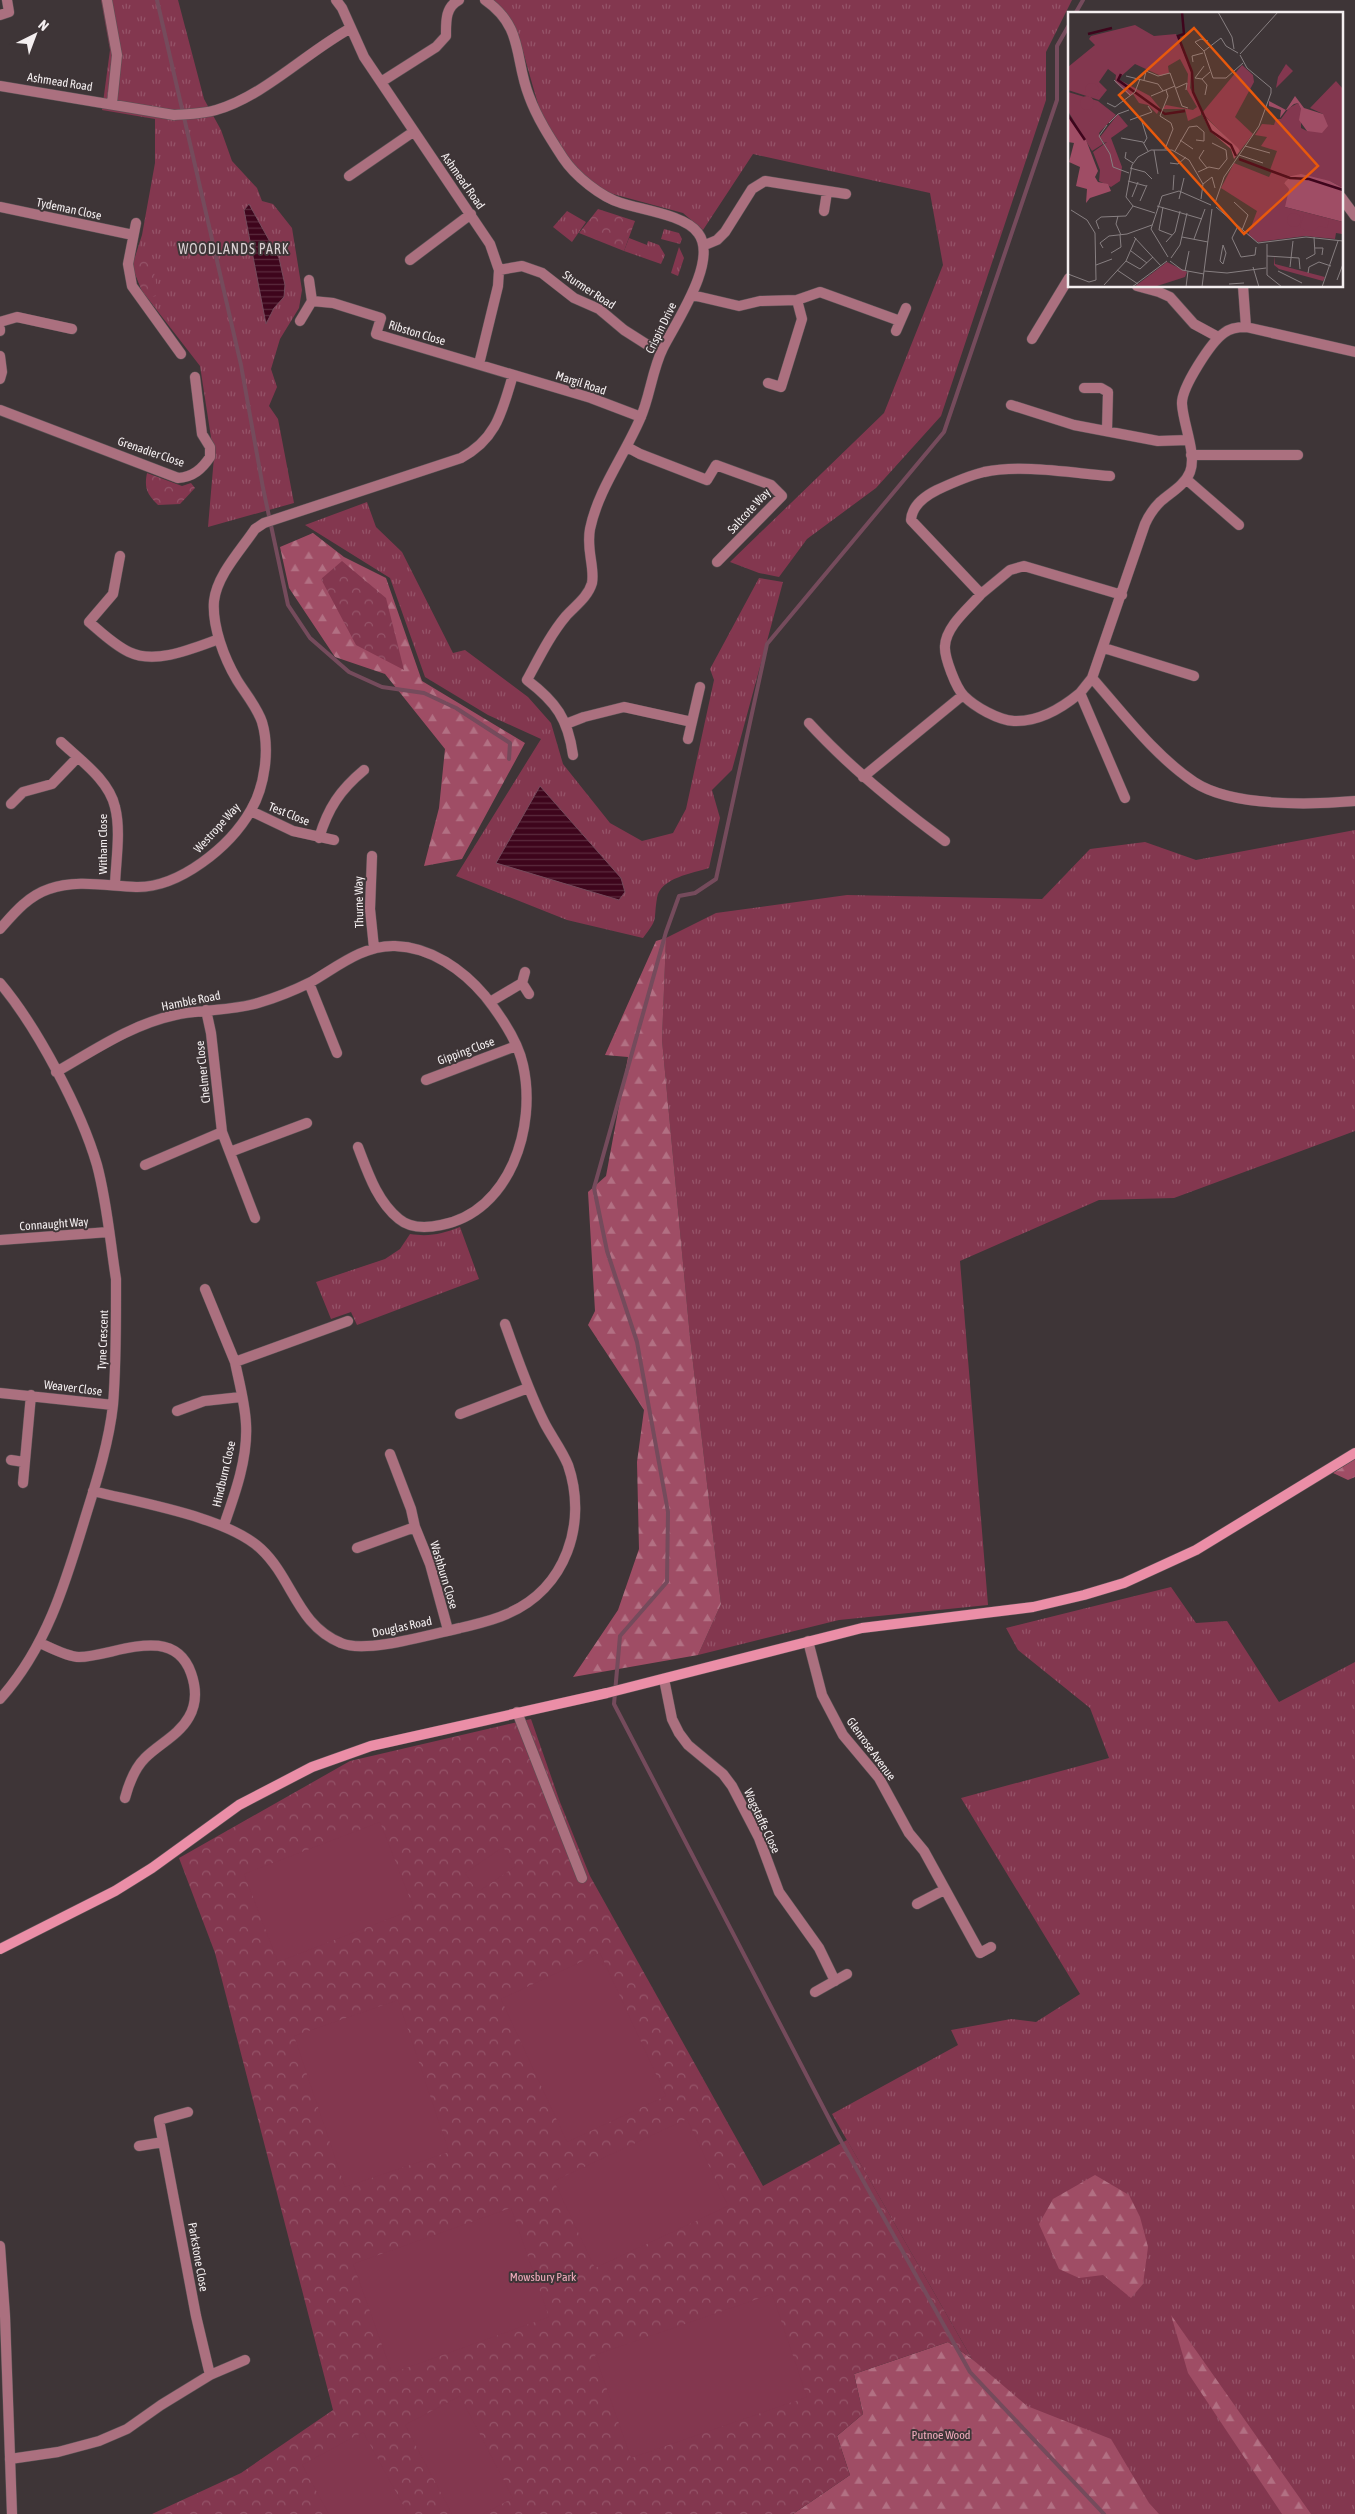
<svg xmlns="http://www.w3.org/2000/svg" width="1355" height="2514" viewBox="0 0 1355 2514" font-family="'Asap Condensed',sans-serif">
<defs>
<pattern id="grass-tufts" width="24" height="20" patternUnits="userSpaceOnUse" patternTransform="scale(1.25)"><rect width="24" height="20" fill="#83374f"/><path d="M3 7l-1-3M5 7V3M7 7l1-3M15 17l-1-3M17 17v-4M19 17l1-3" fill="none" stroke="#955469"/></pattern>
<pattern id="forest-firs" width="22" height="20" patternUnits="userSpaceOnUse" patternTransform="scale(1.25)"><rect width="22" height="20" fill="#9f4d65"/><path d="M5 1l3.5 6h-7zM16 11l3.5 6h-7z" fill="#b27083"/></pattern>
<pattern id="park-crowns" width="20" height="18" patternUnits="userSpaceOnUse" patternTransform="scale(1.25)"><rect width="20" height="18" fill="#83374f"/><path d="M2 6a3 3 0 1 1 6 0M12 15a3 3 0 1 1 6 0" fill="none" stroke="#955469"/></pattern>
<pattern id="water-rules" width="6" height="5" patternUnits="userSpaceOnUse" patternTransform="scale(1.25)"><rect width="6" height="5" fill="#3e051c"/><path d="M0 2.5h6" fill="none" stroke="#5a2a3d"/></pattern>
</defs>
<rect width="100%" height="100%" fill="#3e3537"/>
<path fill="url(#grass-tufts)" d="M 101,0 L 178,0 L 204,99 L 221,130 L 232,161 L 257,188 L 262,201 L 273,204 L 292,228 L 302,290 L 299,308 L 280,339 L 271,369 L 277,387 L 269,406 L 278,419 L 294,503 L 208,527 L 214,457 L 200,366 L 142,291 L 132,266 L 142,235 L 155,163 L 155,119 L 102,110 L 110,50 Z
M 488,0 L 1072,0 L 1046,52 L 1046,100 L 941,416 L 876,488 L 807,539 L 779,577 L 759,573 L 730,562 L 884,413 L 943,265 L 930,193 L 753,154 L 703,230 L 683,213 L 598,190 L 567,157 L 543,122 L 520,41 Z
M 567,211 L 586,222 L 572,242 L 553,227 Z
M 664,229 L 679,233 L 682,239 L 680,244 L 661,239 Z
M 629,238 L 647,245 L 648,241 L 659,245 L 665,255 L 661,264 L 624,251 Z
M 679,247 L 684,258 L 678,276 L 671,273 Z
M 367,502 L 376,527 L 402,552 L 453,653 L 465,650 L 528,697 L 551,723 L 563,764 L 610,823 L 642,841 L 673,833 L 686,809 L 714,680 L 710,669 L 759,578 L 783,582 L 732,770 L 712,790 L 720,818 L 709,868 C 693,873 660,878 657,898 C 653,922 659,917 643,938 L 567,920 L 456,876 L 541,739 L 488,715 L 425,677 L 390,578 L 305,525 Z
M 1355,830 L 1355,1131 L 1174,1198 L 1099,1200 L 960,1261 L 988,1605 L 839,1620 L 698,1655 L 721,1604 L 690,1337 L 662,1040 L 666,938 L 716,913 L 847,895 L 1042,899 L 1090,849 L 1145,842 L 1196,860 Z
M 460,1227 L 479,1279 L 357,1325 L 351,1312 L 331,1319 L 316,1282 L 385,1259 L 400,1249 L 410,1234 C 429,1237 442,1234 460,1227 Z
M 1171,1587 L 1196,1623 L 1227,1621 L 1279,1702 L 1355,1662 L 1355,2514 L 1117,2514 L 972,2359 L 832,2114 L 958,2045 L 951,2030 L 1011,2019 L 1036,2022 L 1080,1994 L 961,1798 L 1109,1758 L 1090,1708 L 1018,1650 L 1006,1628 Z"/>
<path fill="url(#forest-firs)" d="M 313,533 L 344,557 L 386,578 L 422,681 L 525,743 L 462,859 L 424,866 L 439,808 L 445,749 L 385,674 L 335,657 L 289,588 L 280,547 Z
M 666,938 L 662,1040 L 690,1337 L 721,1604 L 698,1655 L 573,1677 L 618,1610 L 639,1549 L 637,1462 L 644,1410 L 588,1325 L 595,1311 L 588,1192 L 606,1176 L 628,1057 L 605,1055 L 656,941 Z
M 1355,1459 L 1355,1477 L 1348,1480 L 1333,1473 Z
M 1095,2175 L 1129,2195 L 1140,2217 L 1148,2247 L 1143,2284 L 1131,2298 L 1103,2275 L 1079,2278 L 1059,2269 L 1039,2224 L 1053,2199 Z
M 1171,2315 L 1311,2514 L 1282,2514 L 1188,2373 Z
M 948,2342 L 972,2359 L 1027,2406 L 1111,2439 L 1149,2503 L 1159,2514 L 793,2514 L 850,2475 L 837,2436 L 863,2414 L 854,2374 Z"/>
<path fill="url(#park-crowns)" d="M 598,209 L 635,221 L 624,251 L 579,233 Z
M 140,256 L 152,263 L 156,282 L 156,296 L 148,298 L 142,291 L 132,266 L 134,259 Z
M 147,473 L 182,486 L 191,483 L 195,488 L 180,504 L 158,505 C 147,494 144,488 147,473 Z
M 342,561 L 386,598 L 404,670 L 356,645 L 321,579 Z
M 531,1719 L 560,1802 L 590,1876 L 763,2186 L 847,2140 L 972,2359 L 948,2342 L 854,2374 L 863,2414 L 837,2436 L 850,2475 L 793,2514 L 152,2514 L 241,2473 L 333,2410 L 215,1953 L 179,1858 L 350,1761 Z"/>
<path fill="#83374f" d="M 380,1822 L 414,1909 L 278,1962 L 244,1874 Z
M 503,1847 L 516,1866 L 478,1892 L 465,1873 Z
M 600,1953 L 666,2096 L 567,2142 L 501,1999 Z
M 398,2000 L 449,2152 L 345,2187 L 294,2036 Z
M 687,2119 L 728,2206 L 595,2268 L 554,2181 Z
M 511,2208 L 549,2317 L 392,2373 L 353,2264 Z
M 772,2294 L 807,2397 L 631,2458 L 595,2355 Z
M 460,2396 L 513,2498 L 483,2514 L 452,2514 L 405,2425 Z
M 363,2432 L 408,2514 L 329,2514 L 302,2465 Z"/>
<path fill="url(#water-rules)" stroke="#754b5c" d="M 249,204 L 279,258 L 285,285 L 284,297 L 274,308 L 266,324 L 244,210 Z
M 540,786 L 621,878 L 625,892 L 619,900 L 496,863 Z"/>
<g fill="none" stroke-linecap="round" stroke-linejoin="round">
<path stroke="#754b5c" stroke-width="4" d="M 157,0 L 241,365 L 263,488 L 288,605 L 310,638 L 349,672 L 382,687 L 424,693 L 456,708 L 510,743 L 509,759
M 1075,14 L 1083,0
M 1069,25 L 1057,46 L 1057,100 L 944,432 L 767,644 L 716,879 L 695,893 L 679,896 L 666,932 L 594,1188 L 607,1251 L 637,1342 L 668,1512 L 667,1582 L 620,1636 L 614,1704 L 836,2132 L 970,2372 L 1104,2514"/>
<defs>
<path id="minor" d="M 107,0 L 117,55 L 112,103
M 336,0 L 342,8 L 364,57 L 490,244 L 499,270 L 498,286 L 479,364
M 485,0 C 524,27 514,58 529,96 C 537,118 550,138 563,158 C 575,176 601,197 621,203 C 642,210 685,215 698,233 C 719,260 676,322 663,348 C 652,370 650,397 640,419 C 624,456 598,490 590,529 C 586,550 595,567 592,583 C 588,597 575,606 566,616 C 550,635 539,658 527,680 C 556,702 568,719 573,755
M 0,15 L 9,12 L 7,0
M 381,82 L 436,47 L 446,36 C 446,22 445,7 459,0
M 0,86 L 174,115 C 188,114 203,114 216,110 C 263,97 308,51 351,28
M 349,176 L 413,132
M 1341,197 L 1355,216
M 0,207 L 133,235
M 824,211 L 827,192
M 136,223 L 128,264 L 132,286 L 181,354
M 705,245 L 717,240 L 725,232 L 752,189 L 765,181 L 846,194
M 410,260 L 471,214
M 499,270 L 522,266 L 542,273 L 574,298 L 599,309 L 624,330 L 646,344 L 662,350
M 1137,286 L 1159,292 L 1170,297 L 1194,324 L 1218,337
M 1243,286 L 1246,327
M 692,295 L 739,306 L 760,301 L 797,300 L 820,292 L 900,321
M 312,301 L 333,303 L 381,318 L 376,334 L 591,398 L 641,417
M 300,321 L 312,301 L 309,280
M 0,322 L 17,317 L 72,329
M 0,329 L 0,331
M 896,331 L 906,308
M 1032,339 L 1069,278
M 1355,352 L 1246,327 C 1238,327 1230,328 1224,333 C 1211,342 1181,388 1182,404 C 1183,424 1197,454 1190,472 C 1185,485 1170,493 1160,502 C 1154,508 1149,515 1145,524 L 1092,678 C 1123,713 1154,755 1194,782 C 1232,807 1311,805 1355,801
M 0,356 L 2,372 L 0,379
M 768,383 L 781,387 L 802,319 L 797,300
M 1084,388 L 1101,388 L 1108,392 L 1107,430
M 1011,405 L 1074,425 L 1158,441 L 1188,440
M 0,410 L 178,478 C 193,477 202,469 210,457 L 210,447 L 202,434 L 195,377
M 627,447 L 640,454 L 707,480 L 716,465 L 771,485 L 782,496 L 717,562
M 1191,455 L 1298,455
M 1110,476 C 1071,473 1022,464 984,472 C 967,476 952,483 937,490 C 925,496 912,506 911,520 L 981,594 L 1010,570 L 1024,566 L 1122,595
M 1186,479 L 1239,525
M 120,556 L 113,594 L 89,622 C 102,633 114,645 129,652 C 156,665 194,648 219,639
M 981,594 C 969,608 946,626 945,646 C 944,657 956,688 964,696 C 975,707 998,720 1014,721 C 1038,722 1062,708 1080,693
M 1104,648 L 1194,676
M 1092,678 L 1080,693 L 1125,798
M 809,723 C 850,768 896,805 945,841
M 566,724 L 584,717 L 624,707 L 692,722
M 688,739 L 700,687
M 61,742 C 80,760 109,780 115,807 C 121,830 116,860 115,884
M 863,777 L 963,695
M 11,804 L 23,792 L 52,784 L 77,758
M 251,811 L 293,831 L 334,840
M 319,838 C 328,808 340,790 364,770
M 372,856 L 370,909 L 374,948
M 0,929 C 14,913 28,896 49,889 C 76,879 108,886 136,887 C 179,888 230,847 251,810 C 265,786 270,749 262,722 C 257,707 245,693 237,680 C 224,658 212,626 214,601 C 217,575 241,550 255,529 L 264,523 L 461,458 C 497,439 502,411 513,375
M 0,983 C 37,1027 81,1110 97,1165 C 107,1202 110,1241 116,1279 L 116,1295 C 116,1332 116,1369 113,1405 C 109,1442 97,1480 86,1515 C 66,1581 47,1647 0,1699
M 309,983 L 337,1053
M 522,983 L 529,994
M 490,1002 L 522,983 L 525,972
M 206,1010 L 211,1033 L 222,1132 L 255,1218
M 56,1072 C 93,1051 132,1024 175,1015 C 202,1009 232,1011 258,1003 C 275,998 295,990 311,982 C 337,967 363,945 395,946 C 431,947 463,970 485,996 C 500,1015 518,1041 523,1065 C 537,1127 510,1212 441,1225 C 427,1228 411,1229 399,1219 C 377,1201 368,1173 358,1147
M 426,1080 L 516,1046
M 230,1152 L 307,1123
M 145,1165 L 222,1132
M 0,1240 L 109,1232
M 205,1289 L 235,1362
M 0,1393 L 113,1405
M 177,1411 L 204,1401 L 241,1397
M 460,1414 L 528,1388
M 390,1454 L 411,1509 L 415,1527
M 11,1460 L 24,1462
M 23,1483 L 31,1395
M 93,1491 C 140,1503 227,1517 261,1549 C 293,1579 297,1625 341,1643 C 366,1654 432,1634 460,1628 C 476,1624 492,1621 507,1614 C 566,1589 588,1523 568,1465 C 562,1450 551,1436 544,1422 C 528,1390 517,1357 505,1324
M 224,1525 C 235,1494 248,1458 246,1424 C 245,1403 239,1382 235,1362 L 348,1321
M 357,1548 L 415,1527 L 430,1564 L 448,1630
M 808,1641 L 822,1695 L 843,1735 L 879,1778 L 909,1833 L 924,1851 L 980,1953 L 991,1947
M 40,1643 C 51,1648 68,1657 79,1657 C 115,1656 173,1623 191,1673 C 196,1687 197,1703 189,1717 C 179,1735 159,1744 145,1758 C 134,1769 129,1783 125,1798
M 664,1679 L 672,1719 L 679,1733 L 688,1745 L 723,1774 L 732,1786 L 759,1838 L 779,1892 L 819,1948 L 835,1981
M 517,1712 L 582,1878
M 917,1904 L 944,1890
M 815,1992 L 847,1974
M 139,2146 L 163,2142
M 210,2375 L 245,2360
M 10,2459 L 58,2452 L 99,2441 L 127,2429 L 161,2405 L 210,2375 L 196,2316 L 159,2120 L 188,2112"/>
<path id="tertiary" d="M 0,2246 L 5,2316 L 12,2514"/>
<path id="secondary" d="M 0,1949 L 115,1891 L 152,1868 L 239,1805 L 312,1767 L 371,1746 L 607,1693 L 862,1628 L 1033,1607 L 1084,1595 L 1124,1583 L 1196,1550 L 1355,1453"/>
</defs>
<use href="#minor" stroke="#5b5355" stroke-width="11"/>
<use href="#tertiary" stroke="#5b5355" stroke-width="11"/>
<use href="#secondary" stroke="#5b5355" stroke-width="11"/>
<use href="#minor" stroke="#ab707f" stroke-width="10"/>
<use href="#tertiary" stroke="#ab707f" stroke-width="10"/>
<use href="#secondary" stroke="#eb8ea7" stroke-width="10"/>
</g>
<g text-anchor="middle" stroke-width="4" stroke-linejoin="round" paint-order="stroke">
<g font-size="12" fill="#f4eff0" stroke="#3e3537">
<text transform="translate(60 82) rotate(9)" y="4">Ashmead Road</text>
<text transform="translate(463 181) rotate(55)" y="4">Ashmead Road</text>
<text transform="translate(69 209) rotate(12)" y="4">Tydeman Close</text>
<text transform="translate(589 290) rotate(33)" y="4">Sturmer Road</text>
<text transform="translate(661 328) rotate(-64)" y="4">Crispin Drive</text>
<text transform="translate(417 333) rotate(17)" y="4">Ribston Close</text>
<text transform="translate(581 383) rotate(18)" y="4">Margil Road</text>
<text transform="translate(151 452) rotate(19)" y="4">Grenadier Close</text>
<text transform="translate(749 511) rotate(-47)" y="4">Saltcote Way</text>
<text transform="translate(289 814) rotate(22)" y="4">Test Close</text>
<text transform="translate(217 828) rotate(-48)" y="4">Westrope Way</text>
<text transform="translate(103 844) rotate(-90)" y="4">Witham Close</text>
<text transform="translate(359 902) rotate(-91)" y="4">Thurne Way</text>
<text transform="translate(191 1001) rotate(-11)" y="4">Hamble Road</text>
<text transform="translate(466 1051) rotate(-20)" y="4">Gipping Close</text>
<text transform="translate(203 1072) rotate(-96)" y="4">Chelmer Close</text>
<text transform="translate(54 1224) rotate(-4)" y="4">Connaught Way</text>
<text transform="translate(103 1340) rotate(-88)" y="4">Tyne Crescent</text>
<text transform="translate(73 1388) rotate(7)" y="4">Weaver Close</text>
<text transform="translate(224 1474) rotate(-77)" y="4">Hindburn Close</text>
<text transform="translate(444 1575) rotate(73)" y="4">Washburn Close</text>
<text transform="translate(402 1627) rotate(-12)" y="4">Douglas Road</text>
<text transform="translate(871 1749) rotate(54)" y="4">Glenrose Avenue</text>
<text transform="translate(762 1821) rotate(65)" y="4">Wagstaffe Close</text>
<text transform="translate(198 2257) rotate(80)" y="4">Parkstone Close</text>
</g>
<g font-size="12" fill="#f2acbd" stroke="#3e3537">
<text x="543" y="2281">Mowsbury Park</text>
<text x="941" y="2439">Putnoe Wood</text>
</g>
<g font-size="14" letter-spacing="1" fill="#dbd0d3" stroke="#3e3537">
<text x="234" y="254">WOODLANDS PARK</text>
</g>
</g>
<g transform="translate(1068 12)">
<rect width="275" height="275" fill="#3e3537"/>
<path d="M 67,13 L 86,24 L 108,22 L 123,59 L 122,76 L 133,95 L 133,103 L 120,109 L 117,97 L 94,97 L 98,93 L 125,98 L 129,95 L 119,78 L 120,62 L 112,47 L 100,54 L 101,61 L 93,64 L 67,52 L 50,67 L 82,84 L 92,96 L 89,102 L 80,93 L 71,91 L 65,82 L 62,84 L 47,70 L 48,63 L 40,57 L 31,70 L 39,78 L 31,88 L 0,78 L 0,55 L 27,33 L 21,27 L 23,24 ZM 218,52 L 225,59 L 208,76 L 210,65 ZM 174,53 L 185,63 L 186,70 L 167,105 L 185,122 L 172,139 L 134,101 ZM 268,69 L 275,77 L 275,176 L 262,169 L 222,165 L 202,158 L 209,139 L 193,134 L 199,125 L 187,123 L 194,112 L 206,113 L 208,107 L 213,107 L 221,96 L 230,91 L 233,97 L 233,116 L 239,119 L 255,102 L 242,96 ZM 0,80 L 30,89 L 48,103 L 31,121 L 35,132 L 24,139 L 0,99 ZM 50,102 L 60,114 L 43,126 L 54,155 L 52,169 L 43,175 L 31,169 L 32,158 L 25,140 L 39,130 L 36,131 L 32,125 ZM 206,244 L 207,252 L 257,265 L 255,269 L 211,257 L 206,253 Z" fill="#83374f"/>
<path d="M 227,84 L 236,96 L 255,102 L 260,114 L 254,121 L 239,119 L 231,108 L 233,97 L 230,91 L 226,92 L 219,98 L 218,98 L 212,106 L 213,98 L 201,94 L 201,89 L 218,98 ZM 134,102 L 170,136 L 172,139 L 166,147 L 163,137 L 142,119 ZM 0,103 L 18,128 L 30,159 L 27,165 L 30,170 L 40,172 L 43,179 L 22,186 L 18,191 L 19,177 L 8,174 L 12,155 L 1,150 L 6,131 L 0,130 ZM 233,162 L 262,169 L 275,176 L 275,210 L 217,195 L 216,171 L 219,165 Z" fill="#9f4d65"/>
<path d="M 166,151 L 201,165 L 204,159 L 222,165 L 216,171 L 221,177 L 217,195 L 275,210 L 274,222 L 268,221 L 267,227 L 237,224 L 190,230 L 180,223 L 189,199 L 153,176 ZM 99,250 L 119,260 L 117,265 L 86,275 L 66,275 Z" fill="#83374f"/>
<path d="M17 78a7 7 0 1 1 14 0a7 7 0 1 1-14 0ZM12 91a7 7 0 1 1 14 0a7 7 0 1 1-14 0ZM219 208a7 7 0 1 1 14 0a7 7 0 1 1-14 0ZM 236,202 L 244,202 L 261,209 L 259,216 L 251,214 L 246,219 L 236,218 L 232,215 Z" fill="#83374f"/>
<path fill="none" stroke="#3e051c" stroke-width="2.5" d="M 114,0 L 116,22 L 110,24 L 124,60 L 125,80 L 143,119 L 163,133 L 168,144M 20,22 L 44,16M 53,62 L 50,68 L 97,102 L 117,99M 0,103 L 17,128M 171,147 L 222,166 L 241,167 L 275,178"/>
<path fill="none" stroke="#877f81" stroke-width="1" d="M 150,0 L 164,25 L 166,37M 140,29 L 133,27 L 127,30 L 136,39 L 145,66 L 158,66 L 175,51M 136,39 L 153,26 L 158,34 L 170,41M 172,42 L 210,0M 125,50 L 124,44 L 135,41M 136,54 L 127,66 L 134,67 L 142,60M 58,64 L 90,72 L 95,79M 134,67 L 139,73 L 137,83M 46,68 L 62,83M 76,68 L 78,59 L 90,64 L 102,61 L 114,94 L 120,96M 108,76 L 119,71 L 118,78M 83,84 L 107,74M 39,91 L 47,95 L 67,80 L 72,67M 62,108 L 84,100 L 80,94M 74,110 L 79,126 L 76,131M 41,111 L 50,102 L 61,98M 39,113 L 31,124 L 42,142 L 45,155 L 61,161M 53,126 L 75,130 L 80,139M 112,128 L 125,137M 177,134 L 202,141M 97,137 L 105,117 L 103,111 L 92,104 L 100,84 L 98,78M 86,138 L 90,162M 136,138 L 131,146 L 139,156M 107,139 L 121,115 L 129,114 L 136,120 L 136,129 L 128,128M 58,140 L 57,146 L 65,151M 171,143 L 195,151M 102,151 L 110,152 L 118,145M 62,156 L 77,160 L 84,167M 130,160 L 141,155 L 151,157 L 159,147 L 158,138 L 144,131M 60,169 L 78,174M 135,172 L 144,165 L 147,176M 105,178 L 106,163M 64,185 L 70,170M 111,187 L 116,166M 72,189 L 79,173M 166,190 L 180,203 L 174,218M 147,191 L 156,165 L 191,114 L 203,81 L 203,76 L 179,56 L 172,43M 89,194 L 134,207M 95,195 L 91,218 L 104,223M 148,195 L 190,231 L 238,225 L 275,229M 3,198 L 19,208 L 27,221 L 28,268M 87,201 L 65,194 L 58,185 L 64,153 L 70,145 L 83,138 L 104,138 L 121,148 L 135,172 L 133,187M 50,204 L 48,212 L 53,223M 170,214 L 164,226 L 173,245 L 187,243 L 188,235M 31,217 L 28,209 L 33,205 L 58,204 L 65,194M 66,225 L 93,254M 114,225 L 140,230M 126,227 L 137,197M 98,230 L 107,220 L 112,199M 199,232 L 199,263 L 214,275M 155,233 L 158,241 L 155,252 L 152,249 ZM 35,236 L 32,231 L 41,224 L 59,222 L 84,213M 247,236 L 255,236 L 254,243M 63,239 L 79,251M 43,241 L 53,235 L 52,223M 199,244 L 231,246 L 232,257M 100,245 L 83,217 L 94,184 L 111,179 L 143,193M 103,246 L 112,233 L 119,201M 238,247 L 247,242 L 246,225M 58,249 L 72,257 L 85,245M 102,249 L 114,258 L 136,262M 28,253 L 44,247M 185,255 L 191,275M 222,255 L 225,229M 49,258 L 70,272M 117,259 L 121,239M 136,259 L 159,261 L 198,256M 210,259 L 234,271M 240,261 L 241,255 L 251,250 L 263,254M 0,262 L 21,270 L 28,268M 269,268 L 275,252M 161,272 L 176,271M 36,273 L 58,249 L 68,226M 64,275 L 99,249M 118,275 L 120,259M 134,275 L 144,197M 254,275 L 270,229"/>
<path fill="#e8590c" fill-opacity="0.15" stroke="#e8590c" stroke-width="2.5" d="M 126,16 L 250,154 L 176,222 L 51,83 Z"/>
<rect width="275" height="275" fill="none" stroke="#f4eff0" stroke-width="2.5"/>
</g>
<g transform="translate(35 35) rotate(42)" stroke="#3e3537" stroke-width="4" paint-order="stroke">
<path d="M0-4L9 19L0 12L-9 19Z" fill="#f4eff0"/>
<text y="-8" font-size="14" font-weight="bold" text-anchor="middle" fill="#f4eff0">N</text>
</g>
</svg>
